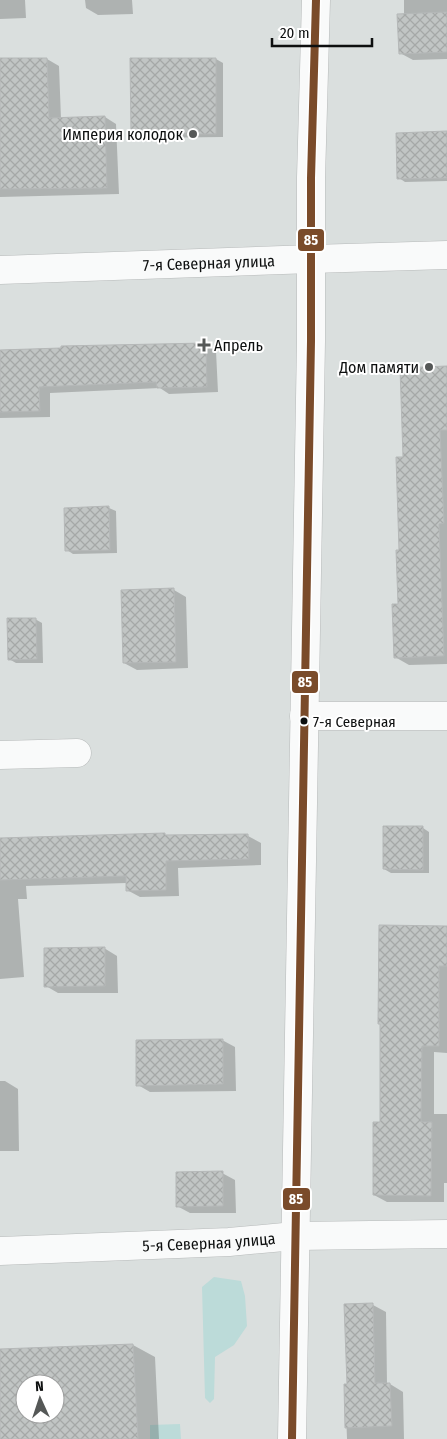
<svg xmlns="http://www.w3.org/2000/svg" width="447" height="1439" viewBox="0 0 447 1439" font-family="'Fira Sans Condensed',sans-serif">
<defs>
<pattern id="building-cross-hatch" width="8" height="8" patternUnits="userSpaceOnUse" patternTransform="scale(1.25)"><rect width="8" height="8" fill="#c1c5c4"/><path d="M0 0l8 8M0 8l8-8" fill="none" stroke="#a5a8a7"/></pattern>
</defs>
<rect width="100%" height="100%" fill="#dadfde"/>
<path fill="#bcdbd9" d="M 214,1277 L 241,1281 L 245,1296 L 247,1326 L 234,1345 L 215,1357 L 214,1399 L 210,1403 L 205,1398 L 202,1287 Z
M 180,1424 L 181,1439 L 150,1439 L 150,1425 Z"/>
<path fill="#0003" fill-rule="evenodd" d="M 0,0 L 25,0 L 26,18 L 0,19 Z
M 85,0 L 132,0 L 133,14 L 98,15 L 86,8 Z
M 404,0 L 447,0 L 447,59 L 413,60 L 400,53 L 404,15 Z
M 0,59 L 47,59 L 59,66 L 61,119 L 105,117 L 116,124 L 119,194 L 0,197 Z
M 216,59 L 223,63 L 223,137 L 139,138 L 132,134 Z
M 447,133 L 447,181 L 405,182 L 399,178 Z
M 205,344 L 216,351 L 218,392 L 169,394 L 160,388 L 50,393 L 50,417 L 0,418 L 0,350 Z
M 447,367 L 447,664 L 409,665 L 395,657 L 399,605 L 404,458 Z
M 109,508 L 116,511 L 117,553 L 73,554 L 67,550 Z
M 174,590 L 186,597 L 188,668 L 137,670 L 124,663 Z
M 35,619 L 42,623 L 43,663 L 16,663 L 9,659 Z
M 423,828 L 429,832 L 429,873 L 391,873 L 384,869 Z
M 165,835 L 168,837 L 248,836 L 261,843 L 261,865 L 178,868 L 179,896 L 140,897 L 127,890 L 127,883 L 26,886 L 27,899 L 18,899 L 24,977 L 0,979 L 0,840 Z
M 447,927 L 447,1053 L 434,1052 L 434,1114 L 447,1114 L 447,1183 L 444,1183 L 444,1202 L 387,1202 L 374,1195 L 381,1123 Z
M 104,948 L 117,956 L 118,993 L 58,993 L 46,986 Z
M 222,1040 L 235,1047 L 236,1091 L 150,1092 L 138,1085 Z
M 0,1081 L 5,1081 L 18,1089 L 19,1151 L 0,1151 Z
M 222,1173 L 235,1180 L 236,1213 L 190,1213 L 177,1206 Z
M 373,1305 L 386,1312 L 387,1384 L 390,1384 L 403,1392 L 404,1439 L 347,1439 L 345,1385 L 348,1385 Z
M 133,1345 L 155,1357 L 159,1439 L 0,1439 L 0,1350 ZM 25,1384 L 55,1384 L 55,1414 L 25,1414 Z"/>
<path fill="url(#building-cross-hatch)" stroke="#b5b8b8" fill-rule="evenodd" d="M 447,12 L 447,52 L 399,54 L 397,14 Z
M 0,58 L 47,58 L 49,118 L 105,116 L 107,188 L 0,189 Z
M 130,58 L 216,58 L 216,134 L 131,134 Z
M 447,131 L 447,178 L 397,179 L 396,133 Z
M 206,343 L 207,387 L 157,388 L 156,382 L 39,387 L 40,411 L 0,412 L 0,350 L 61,348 L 61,346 Z
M 447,366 L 447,430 L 440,430 L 444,523 L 439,524 L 444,656 L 394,658 L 392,604 L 398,604 L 396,550 L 399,550 L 396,457 L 403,457 L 400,368 Z
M 109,506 L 110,550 L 65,551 L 64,508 Z
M 174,588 L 176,662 L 123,663 L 121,590 Z
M 7,618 L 36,618 L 37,659 L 8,660 Z
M 383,826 L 423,826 L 423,870 L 383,869 Z
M 165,833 L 165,835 L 248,834 L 249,859 L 166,861 L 166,890 L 126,891 L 126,876 L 0,880 L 0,838 Z
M 379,925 L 447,926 L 447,966 L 439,966 L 439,1046 L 422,1046 L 421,1122 L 432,1122 L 431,1196 L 373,1195 L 373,1122 L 380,1122 L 380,1024 L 378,1024 Z
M 105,947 L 105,986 L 44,987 L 44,948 Z
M 223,1039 L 223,1084 L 136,1086 L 136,1040 Z
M 223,1171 L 223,1206 L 176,1207 L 176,1172 Z
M 373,1303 L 375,1383 L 390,1383 L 392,1426 L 345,1428 L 344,1384 L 347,1384 L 344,1304 Z
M 133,1344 L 138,1439 L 0,1439 L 0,1349 ZM 25,1384 L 55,1384 L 55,1414 L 25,1414 Z"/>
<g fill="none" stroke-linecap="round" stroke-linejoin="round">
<defs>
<g id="street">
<path d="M 304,716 L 447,716"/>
<path d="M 0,755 L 77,753"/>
<path id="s1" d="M 0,1251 L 229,1242 L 295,1236"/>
</g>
<path id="secondary" d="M 312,259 L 447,255
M 295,1236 L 447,1234"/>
<g id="primary">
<path id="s2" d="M 0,270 L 312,259"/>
<path d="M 292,1439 L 311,341 L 311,178 L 316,0"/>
</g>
</defs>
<use href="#street" stroke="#b7baba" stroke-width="29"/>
<use href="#secondary" stroke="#b7baba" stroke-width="29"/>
<use href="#primary" stroke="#b7baba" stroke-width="29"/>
<use href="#street" stroke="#f9fafa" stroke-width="28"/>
<use href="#secondary" stroke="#f9fafa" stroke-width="28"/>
<use href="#primary" stroke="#f9fafa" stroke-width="28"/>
<defs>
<path id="bus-1" d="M 292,1439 L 311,341 L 311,178 L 316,0"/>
</defs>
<use href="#bus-1" stroke="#fff" stroke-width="11"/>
<use href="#bus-1" stroke="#7a4b2a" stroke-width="8"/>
</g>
<g fill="#555857" stroke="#fff" stroke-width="2">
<circle cx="193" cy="134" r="5"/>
<path d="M201.5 337.5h5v5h5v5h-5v5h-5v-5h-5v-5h5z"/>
<circle cx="429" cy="367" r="5"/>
</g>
<circle fill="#0d0f0f" stroke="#fff" stroke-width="2" cx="304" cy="721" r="4.5"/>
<g text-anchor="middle" stroke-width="4" stroke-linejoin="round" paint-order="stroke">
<g font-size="15" fill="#0d0f0f" stroke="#fff" text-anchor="start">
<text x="313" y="727">7-я Северная</text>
</g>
<g font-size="16" fill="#0d0f0f" stroke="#fff" text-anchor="end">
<text x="183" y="140">Империя колодок</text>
<text x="214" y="351" text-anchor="start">Апрель</text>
<text x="419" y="373">Дом памяти</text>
</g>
<g font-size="16" fill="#0d0f0f" stroke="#fff">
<text dy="6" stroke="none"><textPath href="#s2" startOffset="209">7-я Северная улица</textPath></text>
<text dy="6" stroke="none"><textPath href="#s1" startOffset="209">5-я Северная улица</textPath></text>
</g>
</g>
<g stroke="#fff" stroke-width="2">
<rect x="297" y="228" width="28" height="24" rx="5" fill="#7a4b2a"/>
<rect x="291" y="670" width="28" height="24" rx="5" fill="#7a4b2a"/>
<rect x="282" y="1187" width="29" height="24" rx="5" fill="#7a4b2a"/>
</g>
<g font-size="14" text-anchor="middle" font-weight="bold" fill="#fff">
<text x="311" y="245">85</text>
<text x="305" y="687">85</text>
<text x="296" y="1204">85</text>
</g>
<g transform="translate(40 1399) rotate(357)"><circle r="24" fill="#ffffff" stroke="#9e9f9f"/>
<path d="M0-4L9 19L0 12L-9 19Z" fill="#555857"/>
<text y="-8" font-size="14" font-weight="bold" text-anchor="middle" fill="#0d0f0f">N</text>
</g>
<path d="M272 38v8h100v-8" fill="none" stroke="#0d0f0f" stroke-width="2.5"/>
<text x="280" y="38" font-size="15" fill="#0d0f0f" stroke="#ffffff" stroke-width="4" paint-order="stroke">20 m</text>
</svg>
